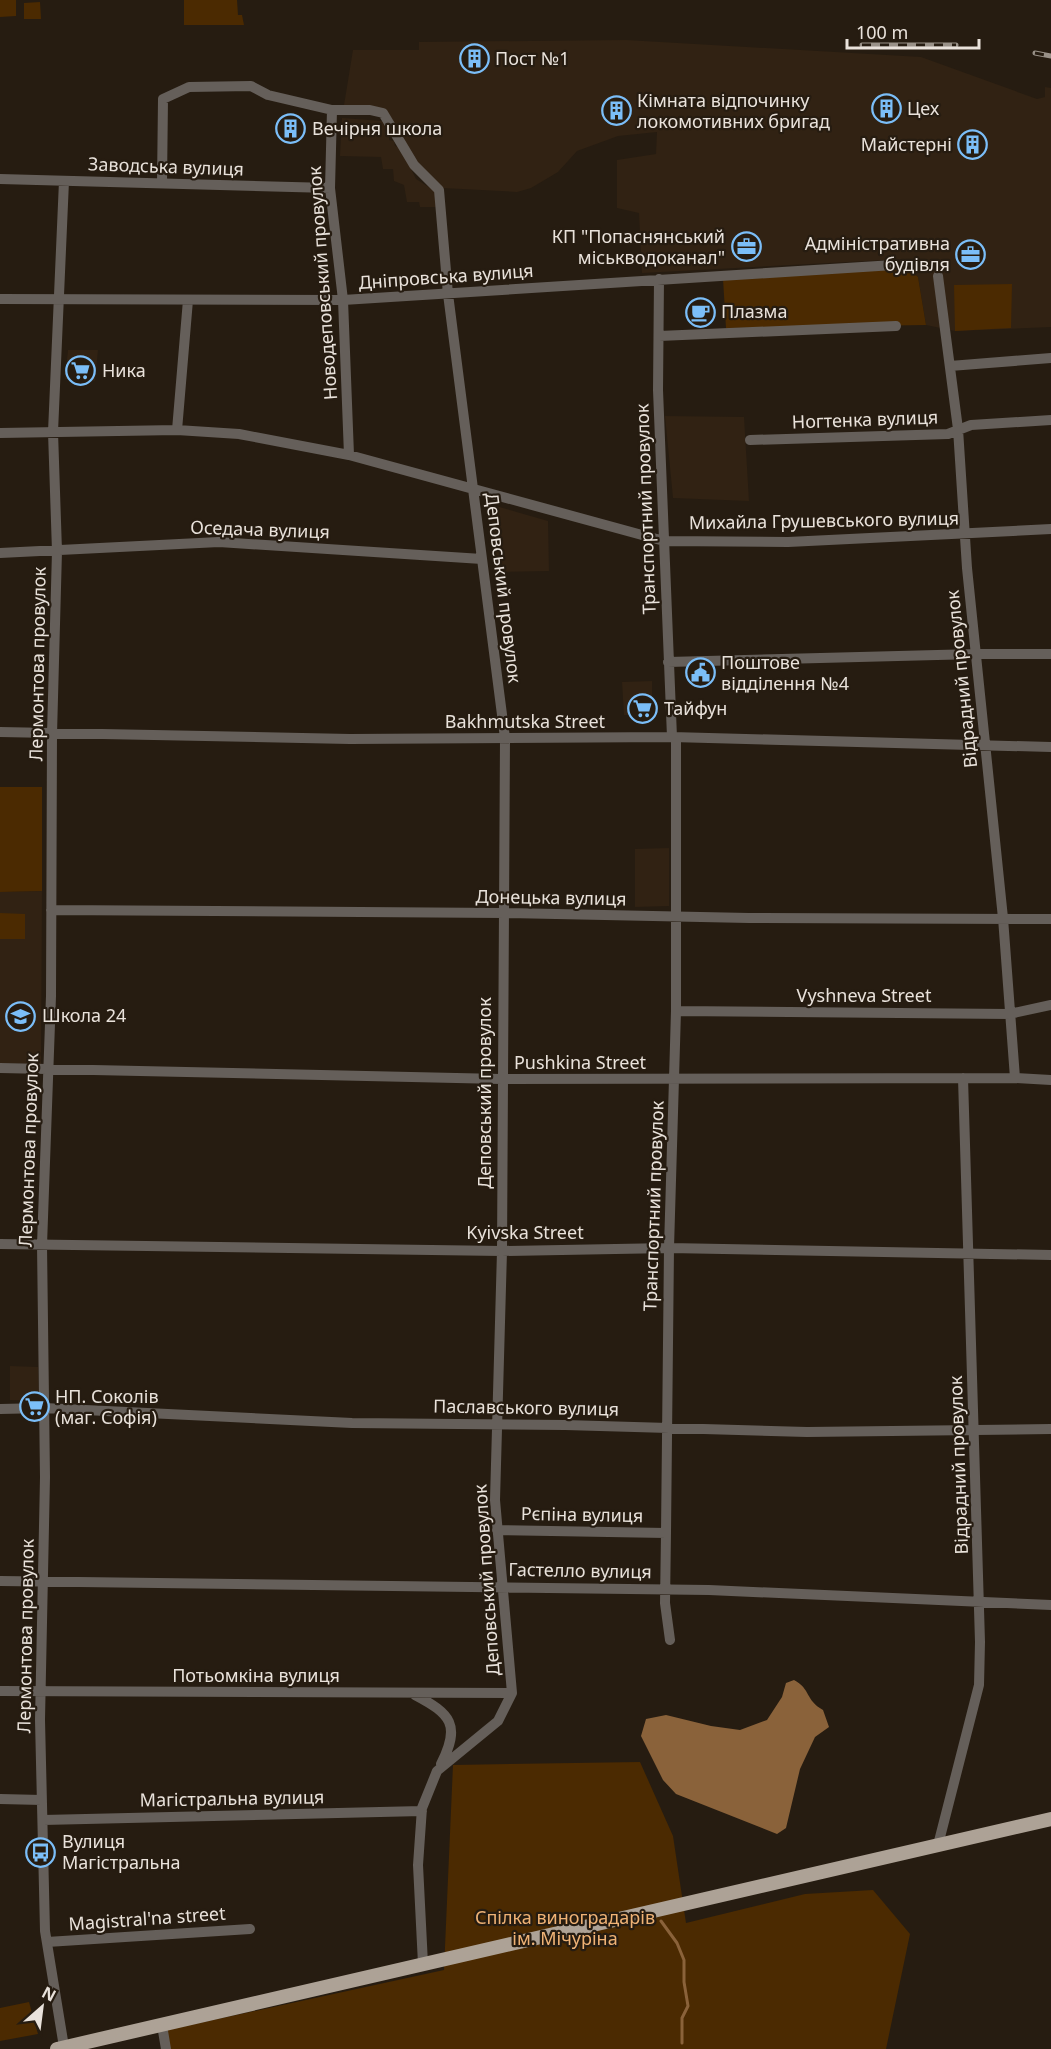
<svg xmlns="http://www.w3.org/2000/svg" width="1051" height="2049" viewBox="0 0 1051 2049" font-family="'Noto Sans',sans-serif">
<rect width="100%" height="100%" fill="#261c11"/>
<path fill="#312213" d="M 626,40 L 921,57 L 1037,99 L 1045,97 L 1045,87 L 1051,88 L 1051,327 L 955,331 L 926,325 L 918,277 L 906,267 L 905,259 L 642,273 L 639,213 L 617,208 L 617,160 L 656,154 L 657,132 L 618,136 L 577,151 L 558,172 L 531,188 L 517,192 L 443,188 L 417,163 L 386,113 L 344,105 L 353,50 L 419,50 L 419,42 Z
M 342,118 L 383,121 L 389,130 L 389,140 L 394,141 L 395,146 L 400,147 L 416,179 L 438,193 L 438,207 L 420,207 L 419,202 L 407,202 L 404,185 L 394,181 L 393,169 L 383,169 L 381,157 L 340,156 Z
M 68,350 L 98,350 L 95,381 L 65,379 Z
M 665,416 L 744,417 L 749,501 L 673,498 Z
M 489,504 L 548,521 L 549,571 L 496,572 Z
M 652,681 L 652,715 L 624,715 L 622,682 Z
M 669,848 L 669,906 L 635,907 L 635,849 Z
M 42,891 L 41,1064 L 0,1063 L 0,892 Z
M 10,1366 L 38,1367 L 39,1401 L 10,1400 Z"/>
<path fill="#4b2a01" d="M 0,0 L 16,0 L 16,16 L 0,17 Z
M 184,0 L 237,0 L 238,15 L 242,15 L 244,25 L 184,25 Z
M 40,2 L 41,19 L 24,19 L 24,3 Z
M 906,267 L 918,277 L 926,325 L 726,328 L 723,279 Z
M 1012,284 L 1011,328 L 955,331 L 954,285 Z
M 0,787 L 42,787 L 42,891 L 0,892 Z
M 0,913 L 25,914 L 25,939 L 0,939 Z
M 640,1762 L 673,1836 L 686,1923 L 805,1894 L 873,1890 L 910,1934 L 886,2049 L 170,2049 L 167,2030 L 444,1970 L 453,1765 Z
M 29,2002 L 38,2034 L 0,2041 L 0,2008 Z"/>
<path fill="#8a623a" d="M 794,1680 C 811,1689 805,1700 823,1710 L 829,1727 L 815,1737 L 800,1769 L 786,1828 L 777,1834 L 676,1794 L 663,1780 L 641,1736 L 646,1719 L 666,1715 L 711,1726 L 740,1730 L 767,1720 L 782,1697 L 786,1683 Z"/>
<g fill="none" stroke-linecap="round" stroke-linejoin="round">
<path stroke="#8a623a" stroke-width="3" d="M 661,1921 L 677,1943 L 684,1960 L 684,1982 L 688,2006 L 682,2018 L 682,2043"/>
<path stroke="#655f5a" stroke-width="10" d="M 332,110 L 330,188 L 343,300 L 349,455
M 0,179 L 330,188
M 64,181 L 53,432 L 57,551 L 52,734 L 51,996 L 42,1245 L 45,1477 L 40,1720 L 45,1931 L 64,2047
M 162,183 L 163,99 L 189,87 L 251,86 L 268,95 L 332,110 L 370,110 L 383,113 L 414,165 L 439,190 L 448,294 L 505,738 L 502,1251 L 495,1500 L 512,1693 L 498,1721 L 437,1771 L 422,1808 L 418,1865 L 423,1964
M 938,276 L 958,429 L 967,568 L 1003,918 L 1015,1078
M 659,279 L 658,390 L 672,737
M 0,299 L 343,300 L 894,265
M 659,336 L 896,326
M 950,366 L 1051,358
M 177,430 L 188,300
M 0,433 L 177,430 L 239,434 L 349,455 L 664,541 L 788,542 L 1051,529
M 750,440 L 948,434 L 971,425 L 1051,420
M 0,553 L 219,542 L 482,559
M 668,662 L 976,654 L 1051,654
M 0,732 L 350,739 L 672,737 L 1051,747
M 51,910 L 503,913 L 749,918 L 1051,919
M 676,1011 L 1009,1014 L 1051,1005
M 0,1068 L 501,1079 L 1015,1078 L 1051,1080
M 0,1244 L 502,1251 L 669,1248 L 1051,1255
M 0,1409 L 44,1408 L 352,1423 L 565,1425 L 807,1432 L 1051,1429
M 497,1530 L 666,1533
M 0,1581 L 709,1590 L 1051,1605
M 670,1640 L 665,1603 L 666,1533 L 669,1248 L 676,1011 L 676,738
M 0,1691 L 512,1693
M 415,1695 C 451,1714 461,1725 441,1764
M 0,1799 L 42,1800
M 43,1820 L 422,1811
M 938,1845 L 979,1685 L 980,1642 L 963,1078
M 47,1942 L 250,1929
M 162,2025 L 166,2049"/>
<path stroke="#ada296" stroke-width="14" d="M 57,2049 L 1051,1819"/>
<defs>
<path id="rail" d="M 862,45 L 956,45
M 1035,53 L 1051,56"/>
</defs>
<use href="#rail" stroke="#999188" stroke-width="5"/>
<use href="#rail" stroke="#261c11" stroke-width="3" stroke-dasharray="9" stroke-linecap="butt"/>
</g>
<defs>
<symbol id="building-ring" viewBox="-11 -11 22 22"><circle r="9.5" fill="#261c11" stroke="#7bbef8" stroke-width="1.5"/><path d="M-4-6H4V6H1V3H-1V6H-4ZM-2.5-4.3h1.7v1.8h-1.7ZM.8-4.3h1.7v1.8H.8ZM-2.5-1h1.7V.8h-1.7ZM.8-1h1.7V.8H.8Z" fill="#7bbef8"/></symbol>
<symbol id="office-ring" viewBox="-11 -11 22 22"><circle r="9.5" fill="#261c11" stroke="#7bbef8" stroke-width="1.5"/><path d="M-6-3h4V-5.5h4V-3h4V5H-6ZM-1-4.5V-3h2v-1.5ZM-6 0V1H6V0Z" fill="#7bbef8"/></symbol>
<symbol id="cafe-ring" viewBox="-11 -11 22 22"><circle r="9.5" fill="#261c11" stroke="#7bbef8" stroke-width="1.5"/><path d="M-5.5-4.5H6V0H3Q3 3.5 0 3.5H-2.5Q-5.5 3.5-5.5 0ZM3-3.2v2h1.7v-2ZM-6 4.5H4V6H-6Z" fill="#7bbef8"/></symbol>
<symbol id="supermarket-ring" viewBox="-11 -11 22 22"><circle r="9.5" fill="#261c11" stroke="#7bbef8" stroke-width="1.5"/><path d="M-6-5.5h2.5l.6 2H6L4.5 2H-2.5L-4.4-4H-6ZM-1.5 3.2a1.3 1.3 0 1 0 .1 0ZM3 3.2a1.3 1.3 0 1 0 .1 0Z" fill="#7bbef8"/></symbol>
<symbol id="civic-ring" viewBox="-11 -11 22 22"><circle r="9.5" fill="#261c11" stroke="#7bbef8" stroke-width="1.5"/><path d="M-.6-6.5H3V-4.5H.6V-3L4-1V1h2V6H-6V1h2V-1L-.6-3ZM-1.2 2.5V6h2.4V2.5Z" fill="#7bbef8"/></symbol>
<symbol id="school-ring" viewBox="-11 -11 22 22"><circle r="9.5" fill="#261c11" stroke="#7bbef8" stroke-width="1.5"/><path d="M0-5L7-2L0 1L-7-2ZM-4 1L0 2.5L4 1V4Q0 6-4 4Z" fill="#7bbef8"/></symbol>
<symbol id="bus-ring" viewBox="-11 -11 22 22"><circle r="9.5" fill="#261c11" stroke="#7bbef8" stroke-width="1.5"/><path d="M-5-6H5V4H4V6H2V4H-2V6H-4V4H-5ZM-3.5-4V0h7V-4ZM-3.5 1.2v1.5H-2V1.2ZM2 1.2v1.5H3.5V1.2Z" fill="#7bbef8"/></symbol>
</defs>
<g fill-rule="evenodd">
<use href="#building-ring" x="458" y="42" width="33" height="33"/>
<use href="#building-ring" x="870" y="92" width="33" height="33"/>
<use href="#building-ring" x="600" y="94" width="33" height="33"/>
<use href="#building-ring" x="274" y="112" width="33" height="33"/>
<use href="#building-ring" x="956" y="128" width="33" height="33"/>
<use href="#office-ring" x="730" y="230" width="33" height="33"/>
<use href="#office-ring" x="954" y="238" width="33" height="33"/>
<use href="#cafe-ring" x="684" y="296" width="33" height="33"/>
<use href="#supermarket-ring" x="64" y="354" width="33" height="33"/>
<use href="#civic-ring" x="684" y="656" width="33" height="33"/>
<use href="#supermarket-ring" x="626" y="692" width="33" height="33"/>
<use href="#school-ring" x="4" y="1000" width="33" height="33"/>
<use href="#supermarket-ring" x="18" y="1390" width="33" height="33"/>
<use href="#bus-ring" x="24" y="1836" width="33" height="33"/>
</g>
<g text-anchor="middle" stroke-width="4.5" stroke-linejoin="round" paint-order="stroke">
<g font-size="18" fill="#e9e2db" stroke="#261c11" text-anchor="start">
<text x="495" y="65">Пост №1</text>
<text x="637" y="107">Кімната відпочинку<tspan x="637" dy="21">локомотивних бригад</tspan></text>
<text x="907" y="115">Цех</text>
<text x="312" y="135">Вечірня школа</text>
<text x="952" y="151" text-anchor="end">Майстерні</text>
<text x="725" y="243" text-anchor="end">КП "Попаснянський<tspan x="725" dy="21">міськводоканал"</tspan></text>
<text x="950" y="250" text-anchor="end">Адміністративна<tspan x="950" dy="21">будівля</tspan></text>
<text x="721" y="318">Плазма</text>
<text x="102" y="377">Ника</text>
<text x="721" y="669">Поштове<tspan x="721" dy="21">відділення №4</tspan></text>
<text x="664" y="715">Тайфун</text>
<text x="42" y="1022">Школа 24</text>
<text x="55" y="1403">НП. Соколів<tspan x="55" dy="21">(маг. Софія)</tspan></text>
<text x="62" y="1848">Вулиця<tspan x="62" dy="21">Магістральна</tspan></text>
</g>
<g font-size="18" fill="#e9e2db" stroke="#261c11">
<text transform="translate(166 167) rotate(2)" y="6">Заводська вулиця</text>
<text transform="translate(446 277) rotate(-4)" y="6">Дніпровська вулиця</text>
<text transform="translate(323 283) rotate(-94)" y="6">Новодеповський провулок</text>
<text transform="translate(865 420) rotate(-2)" y="6">Ногтенка вулиця</text>
<text transform="translate(646 509) rotate(-92)" y="6">Транспортний провулок</text>
<text transform="translate(824 521) rotate(-1)" y="6">Михайла Грушевського вулиця</text>
<text transform="translate(260 530) rotate(2)" y="6">Оседача вулиця</text>
<text transform="translate(503 588) rotate(83)" y="6">Деповський провулок</text>
<text transform="translate(38 664) rotate(-89)" y="6">Лермонтова провулок</text>
<text transform="translate(962 679) rotate(-96)" y="6">Відрадний провулок</text>
<text x="525" y="728">Bakhmutska Street</text>
<text transform="translate(551 898) rotate(1)" y="6">Донецька вулиця</text>
<text x="864" y="1002">Vyshneva Street</text>
<text x="580" y="1069">Pushkina Street</text>
<text transform="translate(485 1093) rotate(-90)" y="6">Деповський провулок</text>
<text transform="translate(29 1150) rotate(-88)" y="6">Лермонтова провулок</text>
<text transform="translate(654 1206) rotate(-88)" y="6">Транспортний провулок</text>
<text x="525" y="1239">Kyivska Street</text>
<text transform="translate(526 1408) rotate(1)" y="6">Паславського вулиця</text>
<text transform="translate(959 1465) rotate(-92)" y="6">Відрадний провулок</text>
<text transform="translate(582 1515) rotate(1)" y="6">Рєпіна вулиця</text>
<text transform="translate(580 1571) rotate(1)" y="6">Гастелло вулиця</text>
<text transform="translate(487 1580) rotate(-94)" y="6">Деповський провулок</text>
<text transform="translate(26 1636) rotate(-89)" y="6">Лермонтова провулок</text>
<text x="256" y="1682">Потьомкіна вулиця</text>
<text transform="translate(232 1799) rotate(-1)" y="6">Магістральна вулиця</text>
<text transform="translate(147 1919) rotate(-4)" y="6">Magistral'na street</text>
</g>
<g font-size="18" fill="#efb275" stroke="#261c11">
<text x="565" y="1924">Спілка виноградарів<tspan x="565" dy="21">ім. Мічуріна</tspan></text>
</g>
</g>
<g transform="translate(42 2007) rotate(28)" stroke="#261c11" stroke-width="4.5" paint-order="stroke">
<path d="M0-4.5L10 22L0 15L-10 22Z" fill="#e9e2db"/>
<text y="-9" font-size="16" font-weight="bold" text-anchor="middle" fill="#e9e2db">N</text>
</g>
<path d="M847 39v9h132v-9" fill="none" stroke="#e9e2db" stroke-width="3"/>
<text x="856" y="39" font-size="18" fill="#e9e2db" stroke="#261c11" stroke-width="4.5" paint-order="stroke">100 m</text>
</svg>
